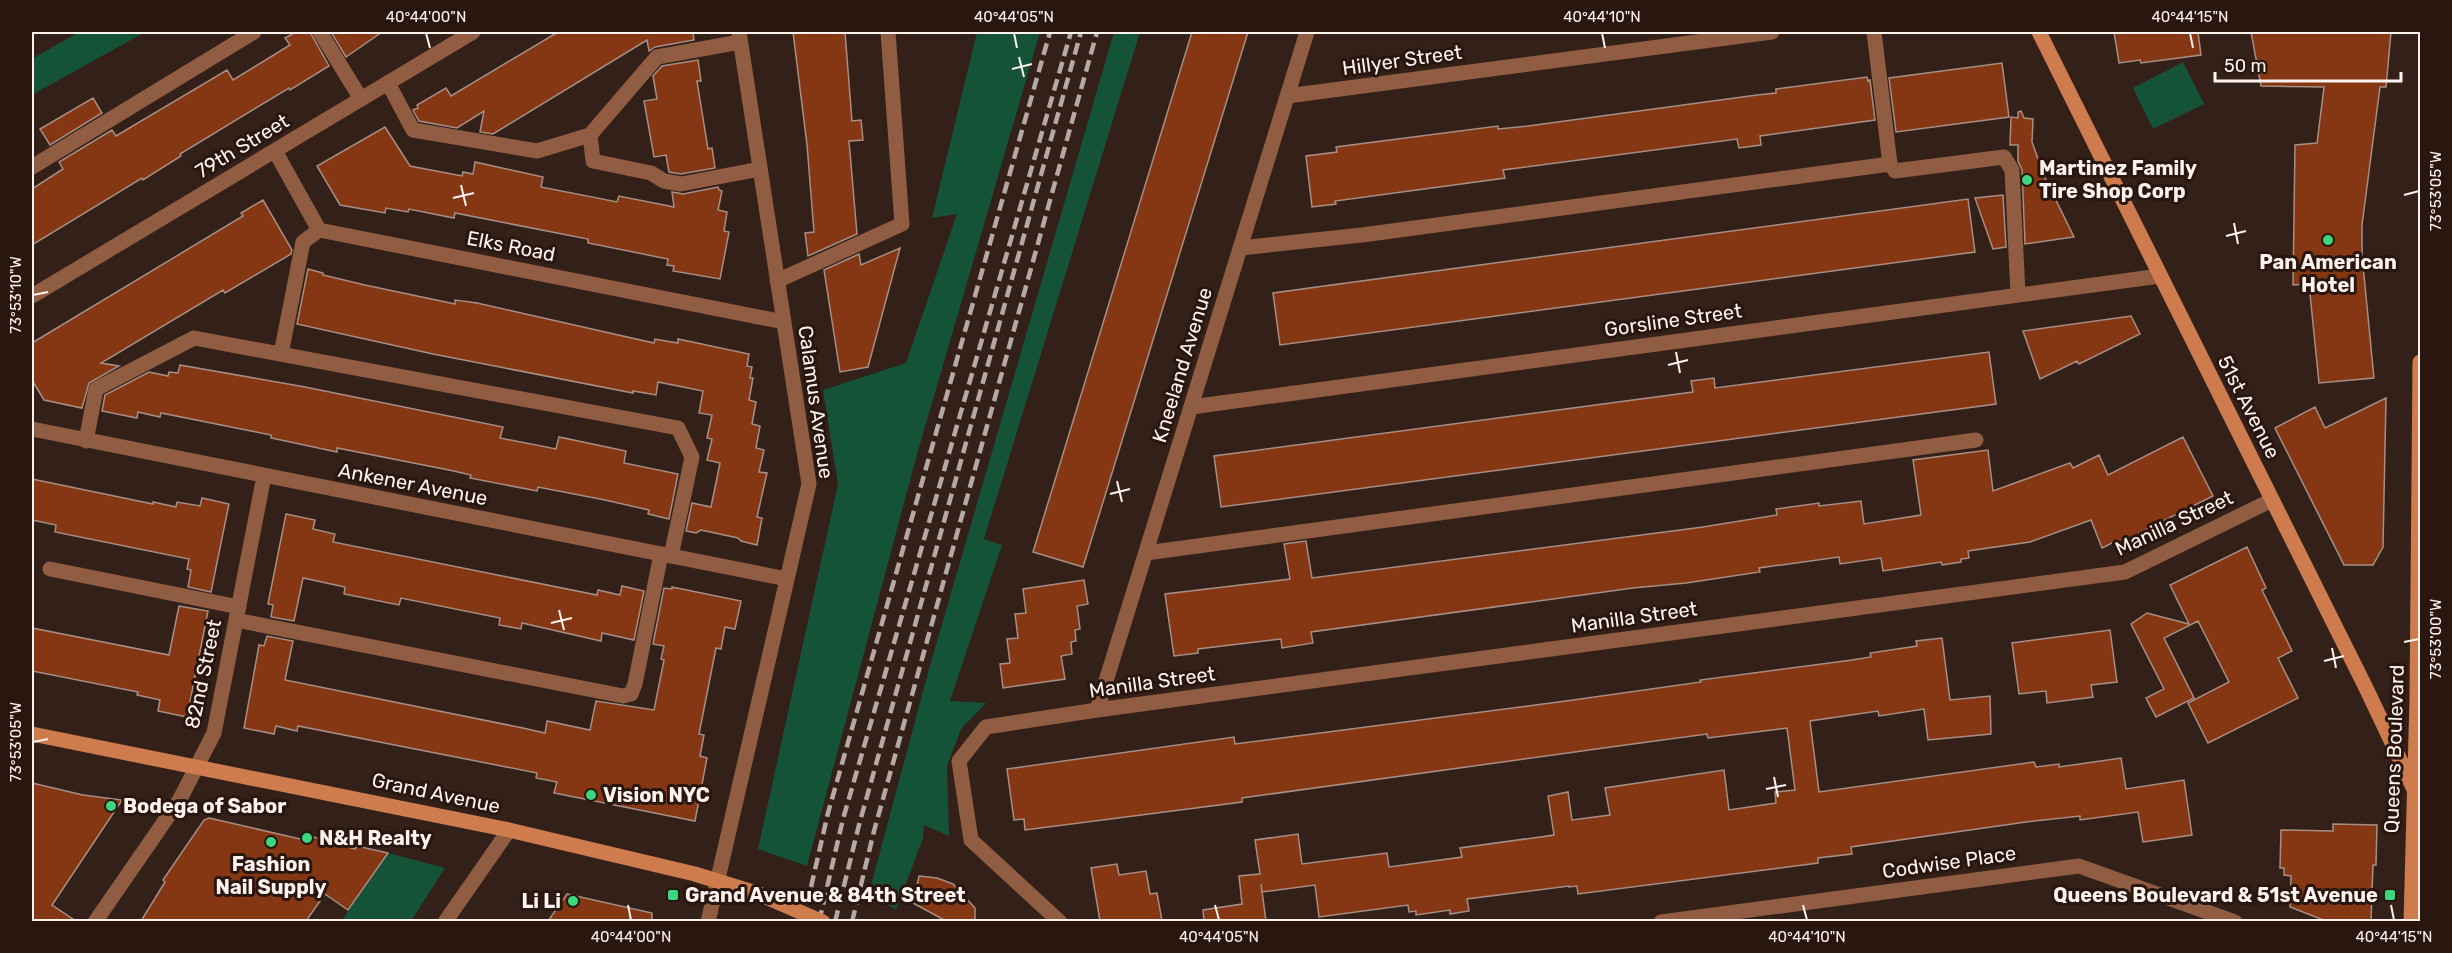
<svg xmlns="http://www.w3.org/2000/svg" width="2452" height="953" viewBox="0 0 2452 953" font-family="Rubik,sans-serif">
<rect width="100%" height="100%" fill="#332019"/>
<path fill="#145338" d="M 79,32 L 145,32 L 32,95 L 32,59 Z
M 977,32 L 1040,32 L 916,458 L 807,866 L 758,849 L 838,484 L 823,390 L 906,363 L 957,214 L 932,218 Z
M 1114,32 L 1140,32 L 984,539 L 1002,545 L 950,701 L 986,703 L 961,729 L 947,766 L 949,836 L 924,825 L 923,838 L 896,910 L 869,893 L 929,669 Z
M 2183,62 L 2204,104 L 2153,129 L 2133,88 Z
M 388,853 L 445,868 L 411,921 L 341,922 Z"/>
<path fill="#853713" stroke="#a78e85" stroke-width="1.5" d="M 296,32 L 310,32 L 329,66 L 290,90 L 289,88 L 180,154 L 181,156 L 143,180 L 142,178 L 32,245 L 32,189 L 63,169 L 59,162 L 112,130 L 116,136 L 227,70 L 233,80 L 290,45 L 285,38 Z
M 331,32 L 382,32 L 346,57 Z
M 558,32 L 693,32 L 694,40 L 655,47 L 649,51 L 647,40 L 493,134 L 480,132 L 484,111 L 457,128 L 419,121 L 413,110 L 418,108 L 417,105 L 446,88 L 451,96 Z
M 793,32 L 845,32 L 852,121 L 861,120 L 863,140 L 849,141 L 857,234 L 808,256 L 805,233 L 814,232 L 807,145 Z
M 1192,32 L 1248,32 L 1083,567 L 1033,552 Z
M 2114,32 L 2198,32 L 2201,55 L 2141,63 L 2140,60 L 2119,63 Z
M 2251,32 L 2391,32 L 2386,87 L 2380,87 L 2362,225 L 2362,255 L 2374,378 L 2319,383 L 2309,284 L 2293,285 L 2295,145 L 2317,143 L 2324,87 L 2261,86 Z
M 698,60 L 701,81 L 697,81 L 708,149 L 712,148 L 715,168 L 681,174 L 669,172 L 666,155 L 654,157 L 644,101 L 657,99 L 653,76 L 662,66 Z
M 2002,63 L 2009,117 L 1896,132 L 1889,78 Z
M 1867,77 L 1868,81 L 1870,80 L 1875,120 L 1760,136 L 1761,145 L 1739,148 L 1737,139 L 1503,170 L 1505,178 L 1335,201 L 1336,204 L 1312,207 L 1306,156 L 1337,152 L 1336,147 L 1498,126 L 1498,129 L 1528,126 L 1757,95 L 1776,93 L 1776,89 Z
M 93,98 L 102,113 L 50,145 L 40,129 Z
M 2021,111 L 2024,118 L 2033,119 L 2032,142 L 2045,178 L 2074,237 L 2025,244 L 2022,170 L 2018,161 L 2018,145 L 2010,145 L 2011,117 L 2018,118 L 2018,112 Z
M 385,127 L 410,166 L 462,176 L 463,172 L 473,174 L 475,162 L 543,177 L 541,187 L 617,202 L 619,196 L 674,207 L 672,192 L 683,194 L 718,187 L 719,190 L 722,191 L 718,210 L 727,212 L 724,231 L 729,232 L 720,279 L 673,271 L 674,266 L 667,265 L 668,259 L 588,243 L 588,239 L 455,213 L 454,218 L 409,209 L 408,212 L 386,208 L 385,213 L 340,205 L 317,166 Z
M 2003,195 L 2006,247 L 1993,249 L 1975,198 Z
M 1968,199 L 1975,252 L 1280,345 L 1273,293 Z
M 263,200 L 292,250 L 291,254 L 225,293 L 223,290 L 101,363 L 119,366 L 89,383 L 82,408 L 44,400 L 32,380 L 32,343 L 243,216 L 241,213 Z
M 900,248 L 868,367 L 840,372 L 824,270 L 859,254 L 861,265 Z
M 308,269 L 323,273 L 323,275 L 365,285 L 455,304 L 455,300 L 477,303 L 654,343 L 655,339 L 678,343 L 678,339 L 749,354 L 747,366 L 752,367 L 750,378 L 753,378 L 749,400 L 756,402 L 752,424 L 760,426 L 756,448 L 764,450 L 759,472 L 767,473 L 757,517 L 762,518 L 757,545 L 741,541 L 738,538 L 701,530 L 696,533 L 686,531 L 692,503 L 711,507 L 720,463 L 707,460 L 712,439 L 707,438 L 712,415 L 699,413 L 703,391 L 658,382 L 656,395 L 633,391 L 633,393 L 433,354 L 297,324 Z
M 2131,316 L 2140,334 L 2079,364 L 2077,361 L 2040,379 L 2023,331 Z
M 1989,352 L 1996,404 L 1221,507 L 1214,456 L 1693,392 L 1691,381 L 1714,378 L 1715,388 Z
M 180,365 L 305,387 L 503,427 L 500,438 L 556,449 L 559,437 L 626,451 L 624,463 L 678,474 L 669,519 L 648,514 L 649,510 L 605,500 L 538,487 L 537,491 L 470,478 L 471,475 L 449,470 L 337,448 L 337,452 L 309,446 L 271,438 L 271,435 L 161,413 L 160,417 L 138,412 L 137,418 L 102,411 L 105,395 L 149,372 L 168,376 L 169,372 L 178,373 Z
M 2386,398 L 2383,547 L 2373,565 L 2344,565 L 2275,428 L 2315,407 L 2325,428 Z
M 2183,437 L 2213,496 L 2139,533 L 2141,537 L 2122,547 L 2118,540 L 2102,548 L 2091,520 L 2030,542 L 1968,551 L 1969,558 L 1961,559 L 1961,562 L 1942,565 L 1941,562 L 1883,571 L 1881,558 L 1840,564 L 1839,557 L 1759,568 L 1760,572 L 1686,583 L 1633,588 L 1311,632 L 1313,643 L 1282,648 L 1281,639 L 1198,649 L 1198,653 L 1174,656 L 1165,594 L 1290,579 L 1284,544 L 1306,541 L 1312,578 L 1703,527 L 1777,515 L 1776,509 L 1819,503 L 1819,506 L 1861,501 L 1864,524 L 1921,515 L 1913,460 L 1988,450 L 1993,491 L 2070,463 L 2073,468 L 2099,455 L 2108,475 Z
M 32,479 L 153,504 L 153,502 L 176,507 L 177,502 L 200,506 L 202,498 L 229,504 L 211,592 L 188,587 L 191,570 L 187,569 L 189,559 L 55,532 L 56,525 L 32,520 Z
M 286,514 L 315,520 L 313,529 L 335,534 L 333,542 L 597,595 L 598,590 L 620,595 L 622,586 L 644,591 L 634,640 L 602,633 L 601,641 L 522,623 L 521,629 L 499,625 L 500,618 L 401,598 L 399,605 L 344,594 L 345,587 L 303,578 L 294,621 L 271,617 L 273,605 L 268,604 Z
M 2247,547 L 2266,588 L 2262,590 L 2292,651 L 2278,658 L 2298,698 L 2208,743 L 2188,703 L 2229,682 L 2198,621 L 2164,638 L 2194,698 L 2156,717 L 2146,698 L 2164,689 L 2131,624 L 2147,613 L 2189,624 L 2170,585 Z
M 1084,580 L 1088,604 L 1077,606 L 1080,629 L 1075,630 L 1076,641 L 1071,642 L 1072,654 L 1061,656 L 1065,679 L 1003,688 L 1000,664 L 1010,663 L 1007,639 L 1018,638 L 1015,614 L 1026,613 L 1023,589 Z
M 672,587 L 741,601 L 735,629 L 725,627 L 721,649 L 716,648 L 699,734 L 704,735 L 700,756 L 707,758 L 695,821 L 554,793 L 557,782 L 536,778 L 537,773 L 298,726 L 297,731 L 276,726 L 274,734 L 244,728 L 259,645 L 264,646 L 267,636 L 293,641 L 285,680 L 523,728 L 545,733 L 547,721 L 590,730 L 596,701 L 654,710 L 664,660 L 661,659 L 664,646 L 653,644 L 664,588 L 672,589 Z
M 179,606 L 208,611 L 187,717 L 158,711 L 160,700 L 137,695 L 138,692 L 32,671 L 32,628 L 169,655 Z
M 2110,630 L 2117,682 L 2091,685 L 2093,697 L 2047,703 L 2046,691 L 2019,694 L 2012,643 Z
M 1942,638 L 1950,700 L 1990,696 L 1991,734 L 1928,740 L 1924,709 L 1879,716 L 1878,711 L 1810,721 L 1819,792 L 2034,762 L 2036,767 L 2059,764 L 2059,767 L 2121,758 L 2126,789 L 2184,780 L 2192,835 L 2143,842 L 2138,812 L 2080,820 L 2080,816 L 2026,822 L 1851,847 L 1852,854 L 1818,858 L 1818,863 L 1578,894 L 1577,886 L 1569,887 L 1569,886 L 1467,899 L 1469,911 L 1450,914 L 1450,910 L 1416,915 L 1416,911 L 1409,912 L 1408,905 L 1319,917 L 1315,885 L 1262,892 L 1261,884 L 1266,921 L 1204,921 L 1203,910 L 1242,904 L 1239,876 L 1260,874 L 1255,840 L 1298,834 L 1302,864 L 1387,853 L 1389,867 L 1462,857 L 1460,848 L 1554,835 L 1548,796 L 1568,792 L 1572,820 L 1610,815 L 1605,788 L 1724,770 L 1729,810 L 1776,803 L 1775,792 L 1795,790 L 1787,728 L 1708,738 L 1707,734 L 1640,743 L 1242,798 L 1242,802 L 1025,830 L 1024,819 L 1014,820 L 1007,769 L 1234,737 L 1235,744 L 1566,701 L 1701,682 L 1700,680 L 1852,660 L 1871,657 L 1870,653 L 1917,646 L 1916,641 Z
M 32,783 L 83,795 L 122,800 L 52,905 L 76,921 L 32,921 Z
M 209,818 L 300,839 L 304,834 L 355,849 L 357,846 L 388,853 L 348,910 L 325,894 L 306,921 L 141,921 L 165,882 L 163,880 L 204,820 Z
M 2333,824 L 2377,825 L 2376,865 L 2373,865 L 2371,921 L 2326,921 L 2290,907 L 2291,876 L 2284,875 L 2284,868 L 2280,868 L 2281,830 L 2333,831 Z
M 1117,864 L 1119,875 L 1146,871 L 1150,894 L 1157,893 L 1162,921 L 1100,921 L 1091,868 Z
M 919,876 L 937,878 L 953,884 L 975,908 L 975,921 L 946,921 L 913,903 Z
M 567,894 L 652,913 L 652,921 L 548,921 Z"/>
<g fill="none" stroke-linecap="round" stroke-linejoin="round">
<path stroke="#915d42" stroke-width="15" d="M 320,32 L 361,99
M 1874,32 L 1890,164 L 1895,171 L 2004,157 L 2012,170 L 2018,294
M 388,83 L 413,130 L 537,151 L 590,135 L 657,57 L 740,42
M 590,135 L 593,161 L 651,173 L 664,181 L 681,184 L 760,169
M 32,167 L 254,32
M 1240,248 L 1362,235 L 1890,164
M 777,281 L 902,224 L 888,32
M 281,354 L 303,242 L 319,230
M 86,441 L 96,389 L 194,338 L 678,428 L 692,457 L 671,556
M 1146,553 L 1976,440
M 50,569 L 239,607
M 236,620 L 623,696 L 631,694 L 635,684 L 661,554"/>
<path stroke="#915d42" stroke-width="15" d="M 1287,96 L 1772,32
M 275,151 L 319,230 L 784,322
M 32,296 L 473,32
M 1191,407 L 2160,276
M 32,429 L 787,579
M 1097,710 L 1307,32
M 95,922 L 180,799 L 214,733 L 264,476
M 445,922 L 509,830
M 708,922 L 809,484 L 739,32
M 1060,922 L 971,840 L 959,761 L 986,727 L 1097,710 L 2125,572 L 2272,500
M 1661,922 L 2079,866 L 2235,922"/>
<path stroke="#ce7b4e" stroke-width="15" d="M 2039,32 L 2366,688 L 2420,802
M 32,734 L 509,830 L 695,874 L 759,894
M 2411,922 L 2417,699 L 2420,362"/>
<path stroke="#b6a9a4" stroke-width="4.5" stroke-dasharray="12 6" stroke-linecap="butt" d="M 803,922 L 828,813 L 1050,32
M 819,922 L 843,819 L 1071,32
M 835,922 L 859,825 L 1081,32
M 852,922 L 874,831 L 1097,32"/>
<path stroke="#ce7b4e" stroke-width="15" d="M 759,894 L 823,922"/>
</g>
<path fill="none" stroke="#fdf2ee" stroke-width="2" d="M 426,33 L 430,48M 1014,33 L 1017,48M 1602,33 L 1605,48M 2190,33 L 2193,48M 1019,57 L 1024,77M 1012,69 L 1032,64M 461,185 L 466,206M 2404,195 L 2419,191M 453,198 L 474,193M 2234,223 L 2238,244M 2226,236 L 2246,231M 33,295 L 48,292M 1676,352 L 1680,373M 1668,365 L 1688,360M 1117,481 L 1122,502M 1110,494 L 1130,489M 559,610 L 564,630M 551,623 L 572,618M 2404,642 L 2419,639M 2332,648 L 2336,668M 2324,661 L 2344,656M 33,742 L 48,739M 1774,777 L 1778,797M 1766,789 L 1786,785M 628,905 L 631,920M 1215,905 L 1219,920M 1803,905 L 1807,920M 2391,905 L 2394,920"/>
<g fill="#3ad77f" stroke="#29170f" stroke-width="2">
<circle cx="2027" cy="180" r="6"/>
<circle cx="2328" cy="240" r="6"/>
<circle cx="591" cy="795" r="6"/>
<circle cx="111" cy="806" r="6"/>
<circle cx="307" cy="838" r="6"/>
<circle cx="271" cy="842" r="6"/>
<rect x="667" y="889" width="12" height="12" rx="3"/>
<rect x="2384" y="889" width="12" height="12" rx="3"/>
<circle cx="573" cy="901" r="6"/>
</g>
<g text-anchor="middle" stroke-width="6" stroke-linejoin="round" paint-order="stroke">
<g font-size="20" fill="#fdf2ee" stroke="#29170f">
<text transform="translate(1402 60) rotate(-8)" y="7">Hillyer Street</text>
<text transform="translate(242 146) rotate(-31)" y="7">79th Street</text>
<text transform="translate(511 246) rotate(11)" y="7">Elks Road</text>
<text transform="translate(1673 320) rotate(-8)" y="7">Gorsline Street</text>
<text transform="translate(1182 365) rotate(-73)" y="7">Kneeland Avenue</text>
<text transform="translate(816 402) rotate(82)" y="7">Calamus Avenue</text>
<text transform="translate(2249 407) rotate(63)" y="7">51st Avenue</text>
<text transform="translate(413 484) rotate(11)" y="7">Ankener Avenue</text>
<text transform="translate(2174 523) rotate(-25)" y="7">Manilla Street</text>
<text transform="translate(1634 617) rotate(-8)" y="7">Manilla Street</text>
<text transform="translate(203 674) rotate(-78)" y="7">82nd Street</text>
<text transform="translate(1152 682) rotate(-8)" y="7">Manilla Street</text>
<text transform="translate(2394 749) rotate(-88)" y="7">Queens Boulevard</text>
<text transform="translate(436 793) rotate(12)" y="7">Grand Avenue</text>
<text transform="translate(1949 862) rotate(-8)" y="7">Codwise Place</text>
</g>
<g font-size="20" font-weight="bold" fill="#fdf2ee" stroke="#29170f" text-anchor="start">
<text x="2039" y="175">Martinez Family<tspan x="2039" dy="23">Tire Shop Corp</tspan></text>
<text x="2328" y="269" text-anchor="middle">Pan American<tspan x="2328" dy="23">Hotel</tspan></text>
<text x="603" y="802">Vision NYC</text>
<text x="123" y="813">Bodega of Sabor</text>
<text x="319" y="845">N&amp;H Realty</text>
<text x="271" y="871" text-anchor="middle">Fashion<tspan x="271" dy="23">Nail Supply</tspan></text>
<text x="685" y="902">Grand Avenue &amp; 84th Street</text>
<text x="2378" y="902" text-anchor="end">Queens Boulevard &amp; 51st Avenue</text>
<text x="561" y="908" text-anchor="end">Li Li</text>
</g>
</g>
<rect width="2452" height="953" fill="none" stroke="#29170f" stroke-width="66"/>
<path d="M2215 72v9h186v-9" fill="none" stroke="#fdf2ee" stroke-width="3"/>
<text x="2224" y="72" font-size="18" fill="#fdf2ee" stroke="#29170f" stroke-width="4.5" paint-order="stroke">50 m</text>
<rect x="33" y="33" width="2386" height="887" fill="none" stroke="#fdf2ee" stroke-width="2"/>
<g font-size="15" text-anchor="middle" fill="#fdf2ee">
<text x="426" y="22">40°44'00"N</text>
<text x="1014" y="22">40°44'05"N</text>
<text x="1602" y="22">40°44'10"N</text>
<text x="2190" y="22">40°44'15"N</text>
<text transform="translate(2436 191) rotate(-90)" y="5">73°53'05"W</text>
<text transform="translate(16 295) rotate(-90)" y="5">73°53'10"W</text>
<text transform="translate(2436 639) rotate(-90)" y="5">73°53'00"W</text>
<text transform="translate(16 742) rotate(-90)" y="5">73°53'05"W</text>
<text x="631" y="942">40°44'00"N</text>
<text x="1219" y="942">40°44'05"N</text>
<text x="1807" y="942">40°44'10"N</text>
<text x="2394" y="942">40°44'15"N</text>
</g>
</svg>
